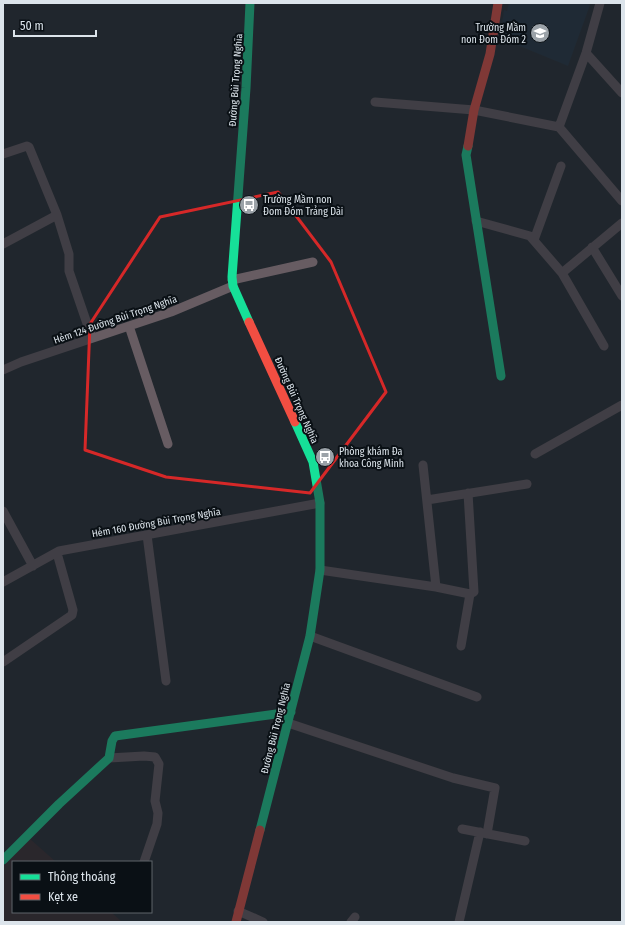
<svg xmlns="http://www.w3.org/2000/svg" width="625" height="925" viewBox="0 0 625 925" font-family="'Fira Sans Condensed',sans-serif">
<rect width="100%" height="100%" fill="#21272d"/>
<path fill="#1e303e" d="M 509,3 L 586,3 L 590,5 L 568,66 L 500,38 L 504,10 L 507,11 Z"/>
<path fill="#37282a" d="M 30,839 L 56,862 L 13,862 L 13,912 L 111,912 L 122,922 L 3,922 L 3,866 Z"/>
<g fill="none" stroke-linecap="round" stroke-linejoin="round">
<path stroke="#675c62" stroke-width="9" d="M 586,53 L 622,93
M 375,102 L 474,110 L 559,127 L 622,201
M 559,127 L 586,53 L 600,3
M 3,154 L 27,146 L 29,147 L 57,215
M 476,221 L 530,236 L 562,273 L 604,346
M 534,240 L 561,166
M 3,244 L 57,215 L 69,254 L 69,271 L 92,338
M 592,247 L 622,296
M 562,273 L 622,223
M 232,280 L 313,262
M 129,326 L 168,444
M 3,370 L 21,362 L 171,312 L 233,286
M 535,454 L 622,405
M 423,465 L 436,587
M 427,500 L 527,484
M 3,511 L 33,566
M 147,535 L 166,681
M 320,570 L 436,587 L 470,594 L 474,592 L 468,493
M 3,582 L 59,551 L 320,503
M 310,636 L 477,697
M 461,646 L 470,594
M 3,662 L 72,615 L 73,610 L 57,553
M 288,723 L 453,778 L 495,788 L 487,834
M 109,758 L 144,756 L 155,757 L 159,764 L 155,801 L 158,813 L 157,824 L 144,862
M 462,829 L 525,841
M 238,911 L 263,922
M 351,922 L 355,917
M 459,922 L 480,832"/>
<path stroke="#16e098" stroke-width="9" d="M 468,146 L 466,155 L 501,376
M 249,322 L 233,286 L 232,277 L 246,88 L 250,3
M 260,830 L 310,636 L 320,570 L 320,503 L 313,462 L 295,422
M 3,860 L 59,804 L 109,758 L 112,741 L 115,736 L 291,712"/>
<path stroke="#f24e42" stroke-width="9" d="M 468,146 L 474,110 L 490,54 L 498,3
M 249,322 L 295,422
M 236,922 L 260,830"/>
</g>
<path d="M0 0H625V925H0ZM 278,192 L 331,262 L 386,392 L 310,493 L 166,477 L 85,450 L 90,324 L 160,217 Z" fill="#21272d" fill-opacity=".55" fill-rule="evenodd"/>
<path fill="none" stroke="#d62828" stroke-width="3" stroke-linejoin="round" d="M 278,192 L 331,262 L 386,392 L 310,493 L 166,477 L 85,450 L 90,324 L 160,217 Z"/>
<defs>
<symbol id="school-disc" viewBox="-11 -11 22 22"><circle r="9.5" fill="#9ba2a8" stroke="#0a1015"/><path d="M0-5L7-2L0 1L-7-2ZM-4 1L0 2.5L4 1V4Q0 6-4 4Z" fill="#fff"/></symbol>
<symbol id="bus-disc" viewBox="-11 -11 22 22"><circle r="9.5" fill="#9ba2a8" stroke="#0a1015"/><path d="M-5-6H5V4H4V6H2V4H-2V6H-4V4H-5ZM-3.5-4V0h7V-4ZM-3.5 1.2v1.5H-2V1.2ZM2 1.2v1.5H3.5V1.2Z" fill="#fff"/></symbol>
</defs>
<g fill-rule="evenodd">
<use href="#school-disc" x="529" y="22" width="22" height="22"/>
<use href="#bus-disc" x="238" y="194" width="22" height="22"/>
<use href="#bus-disc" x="314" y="446" width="22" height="22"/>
</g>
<g text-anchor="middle" stroke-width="4" stroke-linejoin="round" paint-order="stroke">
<g font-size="10" fill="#dce4eb" stroke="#0a1015" text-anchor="start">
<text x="526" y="31" text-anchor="end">Trường Mầm<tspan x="526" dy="12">non Đom Đóm 2</tspan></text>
<text x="263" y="203">Trường Mầm non<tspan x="263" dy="12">Đom Đóm Trảng Dài</tspan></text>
<text x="339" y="455">Phòng khám Đa<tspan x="339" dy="12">khoa Công Minh</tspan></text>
</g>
<g font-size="10" fill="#dce4eb" stroke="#0a1015">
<text transform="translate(235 80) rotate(-86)" y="4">Đường Bùi Trọng Nghĩa</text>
<text transform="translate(115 319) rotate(-19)" y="4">Hẻm 124 Đường Bùi Trọng Nghĩa</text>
<text transform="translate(297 400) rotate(66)" y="4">Đường Bùi Trọng Nghĩa</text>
<text transform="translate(156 522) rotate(-10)" y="4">Hẻm 160 Đường Bùi Trọng Nghĩa</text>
<text transform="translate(275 728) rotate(-76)" y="4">Đường Bùi Trọng Nghĩa</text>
</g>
</g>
<rect width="625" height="925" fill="none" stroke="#dce4eb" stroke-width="8"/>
<rect x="12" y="861" width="140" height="52" fill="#0a1015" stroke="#5e656b"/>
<rect x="20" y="874" width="20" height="6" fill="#16e098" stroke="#5e656b"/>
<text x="48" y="881" font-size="12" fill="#dce4eb">Thông thoáng</text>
<rect x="20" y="894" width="20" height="6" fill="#f24e42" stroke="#5e656b"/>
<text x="48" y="901" font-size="12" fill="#dce4eb">Kẹt xe</text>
<path d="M14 30v6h82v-6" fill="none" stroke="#dce4eb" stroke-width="2"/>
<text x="20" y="30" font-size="12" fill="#dce4eb" stroke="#0a1015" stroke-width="3" paint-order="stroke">50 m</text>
</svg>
